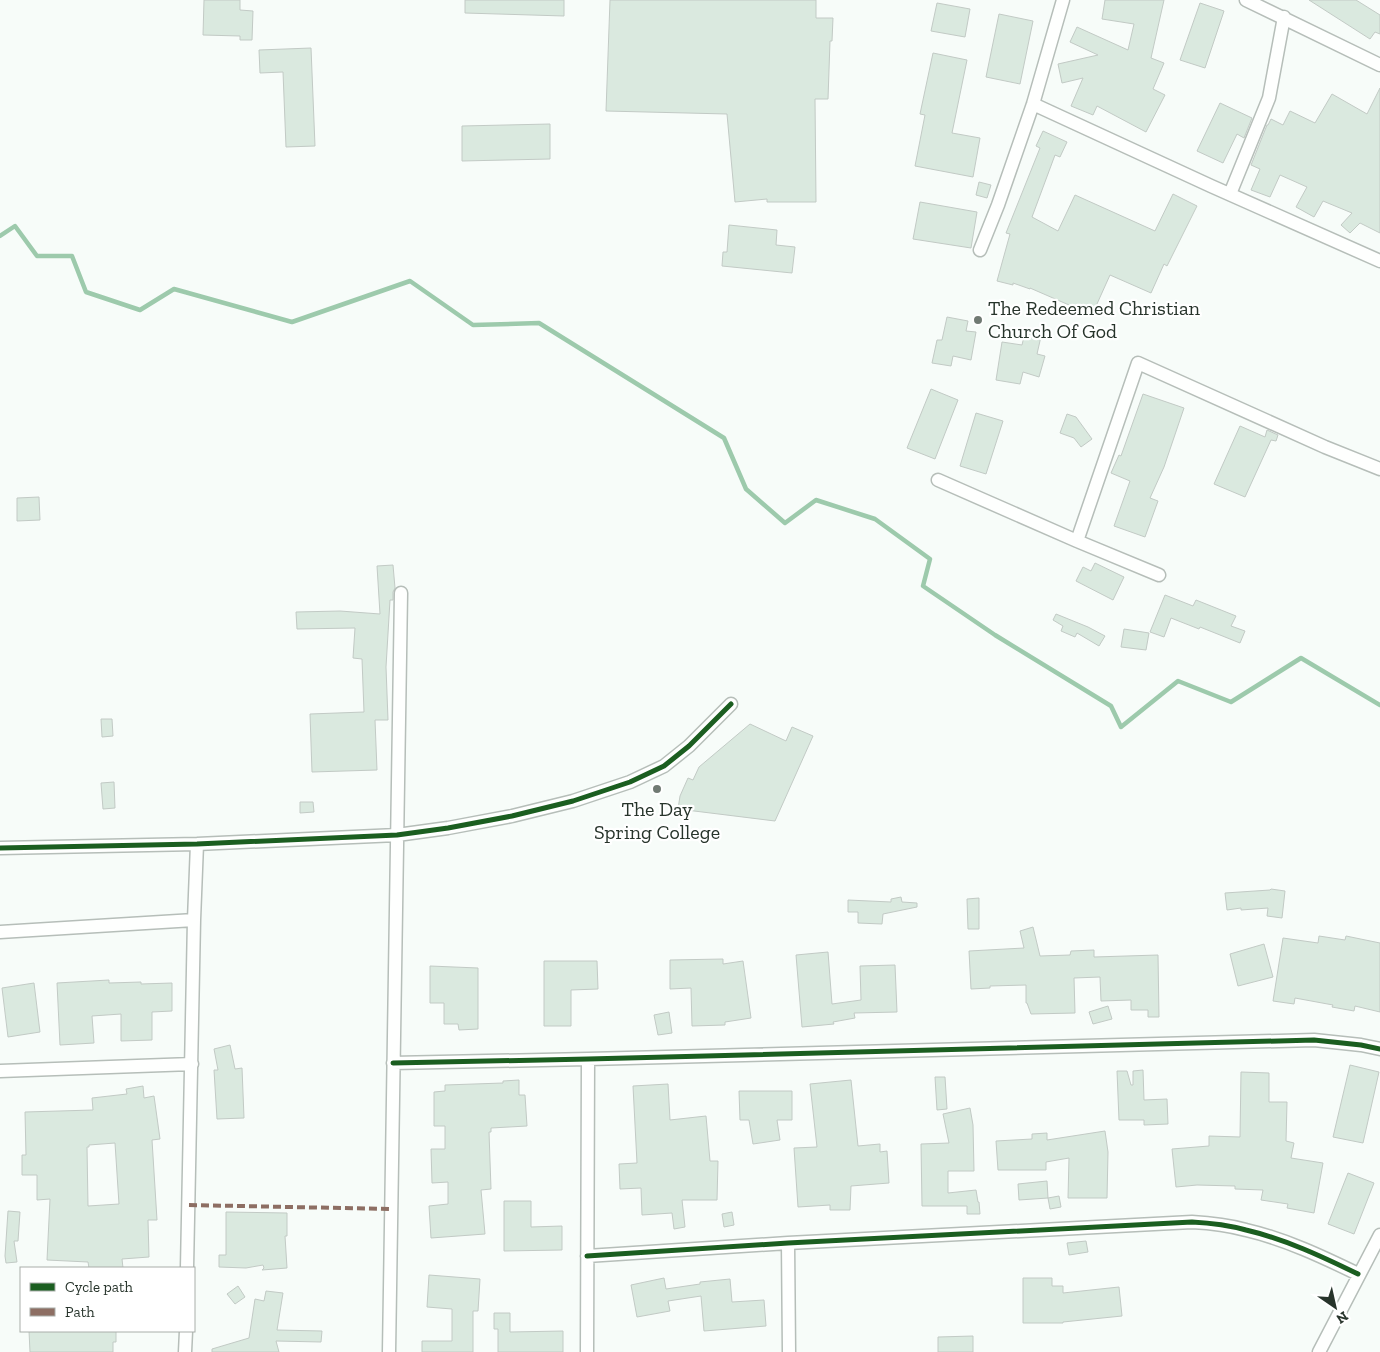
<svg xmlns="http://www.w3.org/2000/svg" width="1380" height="1352" viewBox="0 0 1380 1352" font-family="'Zilla Slab',serif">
<rect width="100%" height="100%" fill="#f7fcf9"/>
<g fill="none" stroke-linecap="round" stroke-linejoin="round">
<path stroke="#9dcaac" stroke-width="4.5" d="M 0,236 L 15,226 L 37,256 L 72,256 L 86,292 L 140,310 L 174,289 L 292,322 L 410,281 L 473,325 L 539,323 L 724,438 L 746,489 L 785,523 L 816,500 L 875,519 L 930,559 L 923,586 L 995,635 L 1111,706 L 1121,727 L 1178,681 L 1231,702 L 1301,658 L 1380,705"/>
</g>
<path fill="#dae9df" stroke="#c2cac5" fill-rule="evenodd" d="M 204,0 L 240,0 L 240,10 L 253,11 L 252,40 L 240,40 L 240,36 L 203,35 Z
M 465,0 L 564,0 L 564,16 L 465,13 Z
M 610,0 L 816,0 L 816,18 L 833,18 L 832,41 L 830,41 L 828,99 L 815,99 L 816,202 L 767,202 L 767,199 L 735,202 L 727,114 L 606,111 Z
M 1105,0 L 1164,0 L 1151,58 L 1164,63 L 1153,89 L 1165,95 L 1146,132 L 1097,106 L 1093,115 L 1071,106 L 1083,78 L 1062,83 L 1058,64 L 1098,55 L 1070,42 L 1077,27 L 1128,50 L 1134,24 L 1102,19 Z
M 1309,0 L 1356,0 L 1380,15 L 1380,34 L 1375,32 L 1370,39 Z
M 937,3 L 970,9 L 965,37 L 931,31 Z
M 1200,3 L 1224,11 L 1205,68 L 1180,60 Z
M 999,14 L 1033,21 L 1020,84 L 986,77 Z
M 311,48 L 315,146 L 286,147 L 283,72 L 260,73 L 259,50 Z
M 933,53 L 967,60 L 952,133 L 980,138 L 973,177 L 915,166 L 925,115 L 920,114 Z
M 1380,88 L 1380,233 L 1360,223 L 1350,233 L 1341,225 L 1352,213 L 1323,201 L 1314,217 L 1296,207 L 1307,187 L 1280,175 L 1270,197 L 1251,190 L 1260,169 L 1251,165 L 1267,125 L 1268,125 L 1271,119 L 1283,125 L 1290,111 L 1315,123 L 1332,94 L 1367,114 Z
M 1220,103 L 1252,118 L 1244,138 L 1237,134 L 1223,163 L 1197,151 Z
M 550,124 L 550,159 L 462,161 L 462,126 Z
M 1043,131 L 1067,142 L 1060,157 L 1055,155 L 1032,217 L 1058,231 L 1075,195 L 1155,231 L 1173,194 L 1197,206 L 1167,266 L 1164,264 L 1151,293 L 1110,275 L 1092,315 L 1030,288 L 1030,289 L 1013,283 L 1013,285 L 997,281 L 1010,234 L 1006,233 L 1040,148 L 1036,146 Z
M 979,182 L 991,185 L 987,198 L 976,195 Z
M 920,202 L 977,212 L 971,248 L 913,239 Z
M 729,225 L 777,230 L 776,245 L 795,247 L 792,273 L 722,266 L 723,252 L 727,252 Z
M 947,317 L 968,321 L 966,331 L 976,332 L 971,360 L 953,356 L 951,366 L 932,363 L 937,340 L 942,340 Z
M 1026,328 L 1042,332 L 1037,354 L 1045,356 L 1039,377 L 1023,372 L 1020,384 L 996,380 L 1002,342 L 1022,345 Z
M 931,389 L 958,400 L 935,459 L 907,448 Z
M 1143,394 L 1184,408 L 1164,467 L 1150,498 L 1158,501 L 1145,537 L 1114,526 L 1130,481 L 1111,473 L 1119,455 L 1121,456 Z
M 976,413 L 1003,421 L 986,474 L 960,466 Z
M 1067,414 L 1076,417 L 1092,439 L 1081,447 L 1074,438 L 1060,433 Z
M 1240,426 L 1265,437 L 1267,430 L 1278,435 L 1276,441 L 1271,440 L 1245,497 L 1214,484 Z
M 39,497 L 40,520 L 17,521 L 17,498 Z
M 1095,563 L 1124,577 L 1113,600 L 1076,581 L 1083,567 L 1091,571 Z
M 393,565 L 395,588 L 393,592 L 393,600 L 390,600 L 386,667 L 388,720 L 375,720 L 377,770 L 312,772 L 310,714 L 364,712 L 362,659 L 353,658 L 355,628 L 297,629 L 296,612 L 340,611 L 380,614 L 377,566 Z
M 1165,595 L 1193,606 L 1196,600 L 1236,616 L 1231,626 L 1245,631 L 1240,643 L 1200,627 L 1199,629 L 1171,618 L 1164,637 L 1150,632 Z
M 1056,614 L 1088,627 L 1105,636 L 1099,646 L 1077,633 L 1075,637 L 1061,631 L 1063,626 L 1053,620 Z
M 1124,629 L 1149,633 L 1146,650 L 1121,647 Z
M 101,719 L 112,719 L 113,736 L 102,737 Z
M 750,724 L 786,741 L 792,727 L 813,736 L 775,821 L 678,809 L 680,796 L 688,778 L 693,780 L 699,767 Z
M 114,782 L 115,808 L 103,809 L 101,783 Z
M 300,802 L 313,802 L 314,812 L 300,813 Z
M 1271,889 L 1285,891 L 1282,918 L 1267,916 L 1268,908 L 1241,910 L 1241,908 L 1227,910 L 1225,893 L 1270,890 Z
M 901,897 L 902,902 L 917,903 L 917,907 L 883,914 L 882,924 L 858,923 L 858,912 L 848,912 L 848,900 L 891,902 L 891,899 Z
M 979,898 L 979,929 L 968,929 L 967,899 Z
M 1033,927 L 1040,956 L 1070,955 L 1071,951 L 1094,950 L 1094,957 L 1158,955 L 1159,1017 L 1148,1017 L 1148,1010 L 1131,1010 L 1131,1000 L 1101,1001 L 1100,977 L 1074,978 L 1075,1013 L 1031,1014 L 1027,1003 L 1026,1003 L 1026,985 L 990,986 L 990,988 L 971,989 L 969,951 L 1024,948 L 1020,931 Z
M 1319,936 L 1345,940 L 1346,936 L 1380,943 L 1380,1012 L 1355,1006 L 1354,1011 L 1332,1007 L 1333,1005 L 1295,998 L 1294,1004 L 1273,1001 L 1283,938 L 1318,943 Z
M 1264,944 L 1273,977 L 1238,986 L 1230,954 Z
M 828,952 L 832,1004 L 861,1000 L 860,966 L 895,965 L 897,1012 L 854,1013 L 855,1018 L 833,1022 L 834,1024 L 802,1027 L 796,955 Z
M 723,959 L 723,964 L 743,961 L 751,1018 L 725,1022 L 725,1025 L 692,1026 L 691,988 L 670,989 L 670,960 Z
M 544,961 L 597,961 L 598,989 L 571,990 L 571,1026 L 544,1026 Z
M 430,966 L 478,968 L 478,1029 L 459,1030 L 458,1024 L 444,1024 L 444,1003 L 430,1003 Z
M 109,980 L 109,983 L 141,982 L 141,984 L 172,983 L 172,1011 L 152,1012 L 152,1040 L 121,1041 L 121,1014 L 92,1016 L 94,1043 L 60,1045 L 57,983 Z
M 34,983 L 40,1032 L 8,1037 L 2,988 Z
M 1108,1006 L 1112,1019 L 1093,1024 L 1089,1012 Z
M 669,1012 L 672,1033 L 658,1035 L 654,1015 Z
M 230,1045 L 235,1069 L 242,1068 L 244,1118 L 217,1119 L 214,1070 L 218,1070 L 214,1049 Z
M 1350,1065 L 1379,1072 L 1363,1143 L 1333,1137 Z
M 1143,1070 L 1144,1100 L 1167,1099 L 1168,1124 L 1144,1125 L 1144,1120 L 1119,1120 L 1117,1071 L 1127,1071 L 1131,1085 L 1133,1085 L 1133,1071 Z
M 1241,1072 L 1269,1073 L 1269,1102 L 1287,1102 L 1286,1141 L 1294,1143 L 1291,1158 L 1323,1163 L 1314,1213 L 1287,1208 L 1288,1204 L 1261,1200 L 1263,1190 L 1235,1189 L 1235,1186 L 1197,1185 L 1176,1187 L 1172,1149 L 1209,1146 L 1209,1136 L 1240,1137 Z
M 935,1077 L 945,1077 L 947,1109 L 937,1110 Z
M 519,1080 L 519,1095 L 525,1095 L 527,1126 L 491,1128 L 491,1132 L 489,1132 L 491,1189 L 481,1190 L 485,1234 L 431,1238 L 429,1206 L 448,1204 L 448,1182 L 432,1183 L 431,1149 L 445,1149 L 445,1126 L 434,1126 L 434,1092 L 445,1091 L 445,1085 L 503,1083 L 503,1081 Z
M 851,1080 L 858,1146 L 880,1144 L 880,1152 L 887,1151 L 889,1183 L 851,1186 L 850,1210 L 830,1210 L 830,1205 L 798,1207 L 794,1148 L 817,1147 L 810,1084 Z
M 668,1084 L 670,1120 L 706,1116 L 710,1161 L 718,1161 L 717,1200 L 682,1200 L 685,1227 L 674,1229 L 672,1213 L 642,1215 L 641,1188 L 620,1189 L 619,1164 L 637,1163 L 633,1086 Z
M 143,1086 L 144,1098 L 154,1096 L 160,1139 L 152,1140 L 157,1220 L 148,1220 L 149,1257 L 122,1259 L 123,1268 L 89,1268 L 88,1262 L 47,1260 L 50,1199 L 37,1200 L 37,1175 L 22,1175 L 22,1155 L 26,1155 L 25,1112 L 93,1110 L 92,1098 L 127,1094 L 126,1089 ZM 115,1143 L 119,1204 L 88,1206 L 87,1147 L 89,1147 L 89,1145 Z
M 739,1091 L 792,1091 L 792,1120 L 777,1120 L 780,1140 L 753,1144 L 749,1120 L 740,1120 Z
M 970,1108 L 973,1125 L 974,1171 L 948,1171 L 948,1193 L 976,1190 L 978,1202 L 979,1202 L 980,1214 L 967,1214 L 967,1206 L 922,1206 L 921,1144 L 949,1143 L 943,1114 Z
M 1105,1131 L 1108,1152 L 1107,1198 L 1068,1198 L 1069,1158 L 1046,1162 L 1046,1170 L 998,1170 L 996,1141 L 1032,1139 L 1032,1134 L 1047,1133 L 1047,1140 Z
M 1348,1173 L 1374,1183 L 1354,1234 L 1328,1224 Z
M 1047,1181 L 1048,1198 L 1019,1200 L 1018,1184 Z
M 1059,1196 L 1061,1207 L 1050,1209 L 1048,1198 Z
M 504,1201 L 531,1201 L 531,1227 L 562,1226 L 562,1250 L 504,1251 Z
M 8,1211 L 20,1212 L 18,1241 L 14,1241 L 17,1262 L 6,1263 L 5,1256 Z
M 226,1212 L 287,1213 L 287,1236 L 285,1236 L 287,1268 L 262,1270 L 264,1268 L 263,1265 L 246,1268 L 219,1267 L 219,1255 L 226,1255 Z
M 732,1212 L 734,1225 L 724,1227 L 722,1214 Z
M 1086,1241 L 1088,1252 L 1069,1255 L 1067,1243 Z
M 429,1275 L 480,1279 L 478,1311 L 473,1311 L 473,1352 L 422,1352 L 422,1341 L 452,1341 L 452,1309 L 427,1307 Z
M 664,1278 L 666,1289 L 700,1284 L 700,1282 L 730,1279 L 732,1302 L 764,1300 L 766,1326 L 704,1331 L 701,1296 L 668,1301 L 670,1311 L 637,1317 L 631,1285 Z
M 1023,1278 L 1052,1278 L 1052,1286 L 1063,1286 L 1063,1293 L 1119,1287 L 1122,1316 L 1063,1322 L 1063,1323 L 1023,1323 Z
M 238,1286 L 245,1297 L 235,1304 L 227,1294 Z
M 266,1291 L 283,1293 L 277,1330 L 322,1331 L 321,1342 L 276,1341 L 279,1352 L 212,1352 L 212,1349 L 249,1338 L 255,1299 L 264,1301 Z
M 494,1313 L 510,1313 L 510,1332 L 563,1331 L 563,1352 L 498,1352 L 498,1329 L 494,1329 Z
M 29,1331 L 116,1331 L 116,1342 L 113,1342 L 113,1352 L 30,1352 Z
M 973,1336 L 973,1352 L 938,1352 L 938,1337 Z"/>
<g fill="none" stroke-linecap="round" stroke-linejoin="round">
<defs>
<path id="minor" d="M 1246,0 L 1380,65
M 1033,104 L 1211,186 L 1380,261
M 1230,194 L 1269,98 L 1284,17
M 980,250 L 998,205 L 1033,104 L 1063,0
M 938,480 L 1077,541 L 1159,575
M 1077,541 L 1138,363 L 1325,447 L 1380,469
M 0,848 L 197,844 L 397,835 L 448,828 L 512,816 L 573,801 L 630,782 L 664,766 L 689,746 L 731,704
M 0,932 L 194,920
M 393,1063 L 588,1059 L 1314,1040 L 1361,1045 L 1380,1049
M 0,1071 L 192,1064
M 788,1243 L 789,1352
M 587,1256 L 788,1243 L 1192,1222 C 1211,1223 1228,1225 1246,1230 C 1285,1239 1323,1257 1358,1274
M 187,1268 L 194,920 L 197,844
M 185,1352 L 186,1331
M 389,1352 L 401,593
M 587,1352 L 588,1059
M 1319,1352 L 1380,1235"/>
</defs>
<use href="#minor" stroke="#b6beb9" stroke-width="15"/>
<use href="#minor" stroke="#fefffe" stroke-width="12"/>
<path stroke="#8d6e63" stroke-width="4" stroke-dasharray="8 4" stroke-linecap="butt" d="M 189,1205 L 391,1209"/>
<defs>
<path id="cycleway" d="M 0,848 L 197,844 L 397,835 L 448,828 L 512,816 L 573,801 L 630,782 L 664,766 L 689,746 L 731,704
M 393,1063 L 588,1059 L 1314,1040 L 1361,1045 L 1380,1049
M 587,1256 L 788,1243 L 1192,1222 C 1211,1223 1228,1225 1246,1230 C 1285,1239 1323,1257 1358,1274"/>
</defs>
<use href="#cycleway" stroke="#fff" stroke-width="8"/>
<use href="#cycleway" stroke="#1b5e20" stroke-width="5"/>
</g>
<g fill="#707a73" stroke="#fff" stroke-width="2">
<circle cx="978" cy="320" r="5"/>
<circle cx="657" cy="789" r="5"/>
</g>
<g text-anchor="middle" stroke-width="4.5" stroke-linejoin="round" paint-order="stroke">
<g font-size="20" fill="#27342b" stroke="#fff" text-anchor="start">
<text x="988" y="315">The Redeemed Christian<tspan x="988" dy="23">Church Of God</tspan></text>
<text x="657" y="816" text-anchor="middle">The Day<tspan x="657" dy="23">Spring College</tspan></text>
</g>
</g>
<rect x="20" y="1267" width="175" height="65" fill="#ffffff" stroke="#a9aeaa"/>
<rect x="30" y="1283" width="25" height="8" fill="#1b5e20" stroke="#a9aeaa"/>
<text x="65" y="1292" font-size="15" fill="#27342b">Cycle path</text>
<rect x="30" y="1308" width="25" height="8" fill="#8d6e63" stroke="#a9aeaa"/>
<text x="65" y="1317" font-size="15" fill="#27342b">Path</text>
<g transform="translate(1335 1307) rotate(146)" stroke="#ffffff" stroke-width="4" paint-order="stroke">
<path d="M0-4L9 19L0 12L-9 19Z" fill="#27342b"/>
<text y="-8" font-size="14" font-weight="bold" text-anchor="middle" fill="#27342b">N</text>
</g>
</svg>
